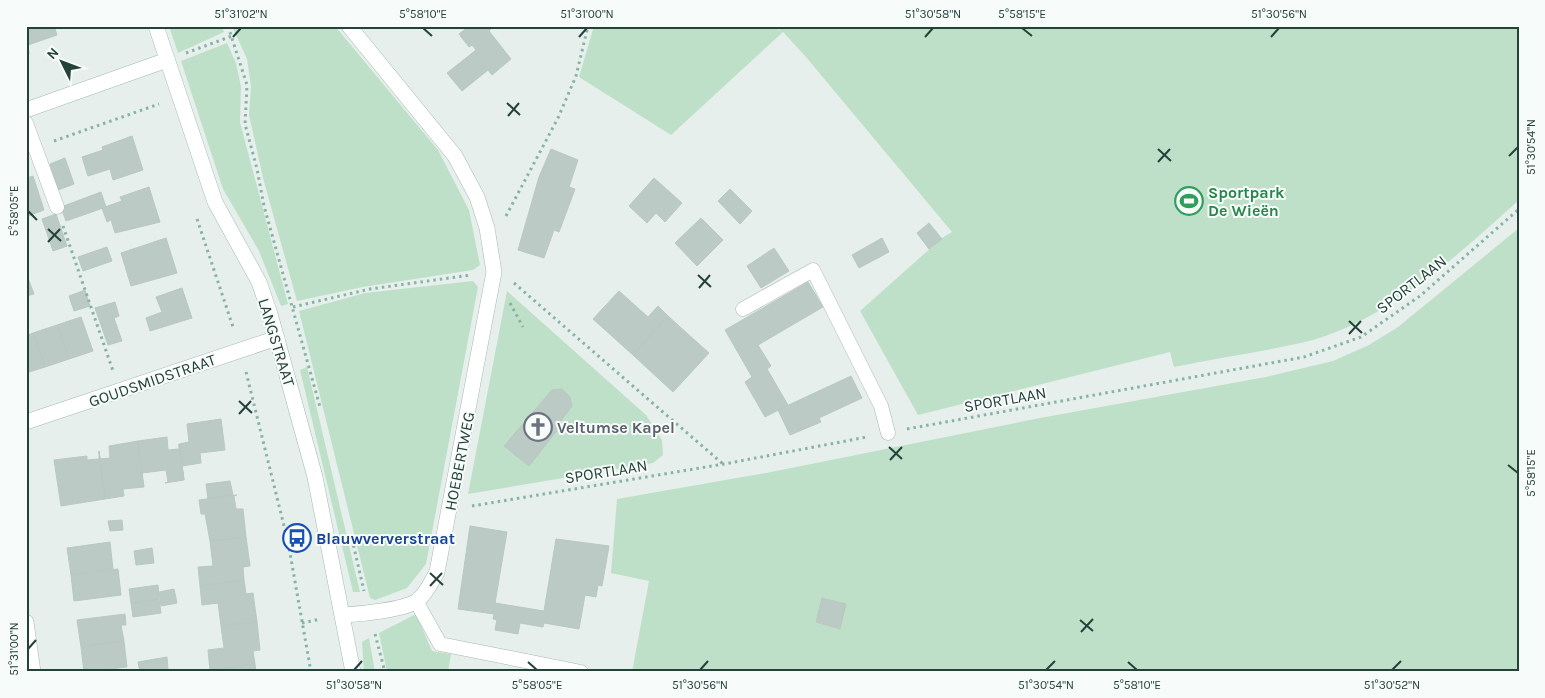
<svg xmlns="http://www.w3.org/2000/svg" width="1545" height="698" viewBox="0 0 1545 698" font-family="Karla,sans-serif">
<rect width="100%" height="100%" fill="#e6efeb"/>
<path fill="#bfe0c8" d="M 169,26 L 222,26 L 224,32 L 178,53 Z
M 232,26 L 335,26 L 438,150 L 469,210 L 480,265 L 473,270 L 363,287 L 297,301 L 263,178 L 249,115 L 251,86 L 247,59 Z
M 594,26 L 769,26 L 780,30 L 778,26 L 1519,26 L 1519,200 C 1458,255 1386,322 1305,342 C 1262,352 1217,358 1174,367 L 1170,352 L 918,415 L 860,311 L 942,238 L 952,232 L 806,57 L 783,32 L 671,135 L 579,77 Z
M 227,43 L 236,63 L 241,87 L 240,122 L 288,304 L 281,306 L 259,251 L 223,189 L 181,61 Z
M 1519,228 L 1519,672 L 632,672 L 649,581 L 611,573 L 617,499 L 766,473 L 1040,418 L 1266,377 L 1333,361 L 1369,345 L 1398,327 Z
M 473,281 L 478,287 L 426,564 L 407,588 L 375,600 L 370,598 L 299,311 L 365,293 Z
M 507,291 L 646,415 L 662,440 L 663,455 L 653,463 L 468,494 Z
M 307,367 L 360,592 L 353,592 L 300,370 Z
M 416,614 L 432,651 L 451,654 L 448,672 L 387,672 L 379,633 Z
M 369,638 L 375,672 L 364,672 L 362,642 Z"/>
<path fill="#bbcac4" stroke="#b8c9c2" d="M 26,26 L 54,26 L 57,35 L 28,45 L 29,54 L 26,45 Z
M 469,26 L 494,26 L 489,31 L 511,59 L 492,75 L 488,70 L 462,91 L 447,73 L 476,50 L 472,45 L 469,47 L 459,34 Z
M 132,136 L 143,170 L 113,180 L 110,169 L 88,176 L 82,157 L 103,150 L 102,147 Z
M 551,149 L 578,160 L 569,187 L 575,189 L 559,232 L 554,230 L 544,258 L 518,250 L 539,177 Z
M 65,158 L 74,184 L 58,190 L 50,164 Z
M 33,176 L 44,210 L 26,217 L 26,178 Z
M 654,178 L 682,203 L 665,222 L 656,213 L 647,223 L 629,206 Z
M 149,187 L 160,222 L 115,233 L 111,220 L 107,222 L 102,208 L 122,201 L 120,197 Z
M 730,189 L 752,211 L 740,224 L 718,201 Z
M 101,192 L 106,207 L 66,221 L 61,207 Z
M 56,214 L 67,246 L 53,251 L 42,219 Z
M 701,218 L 723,240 L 697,266 L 675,243 Z
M 929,223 L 942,239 L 929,249 L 917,233 Z
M 166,238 L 177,273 L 131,286 L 121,253 Z
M 882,238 L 889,252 L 859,268 L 852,255 Z
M 107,247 L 112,261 L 83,271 L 78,257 Z
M 774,248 L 789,271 L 761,288 L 747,266 Z
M 28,278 L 34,294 L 26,296 L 26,279 Z
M 808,282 L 823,307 L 758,345 L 771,366 L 767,369 L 788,405 L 765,417 L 745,382 L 752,377 L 725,330 Z
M 182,288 L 192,318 L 150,331 L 146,318 L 162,312 L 156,297 Z
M 85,290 L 90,306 L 74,311 L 69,296 Z
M 619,291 L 648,317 L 658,306 L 668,316 L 633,355 L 593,319 Z
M 115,302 L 119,316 L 114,318 L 122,341 L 108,345 L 95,308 Z
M 668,316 L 709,353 L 673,392 L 633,355 Z
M 81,317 L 93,351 L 69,359 L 57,325 Z
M 57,325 L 69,359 L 45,367 L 33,333 Z
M 33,333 L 45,367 L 26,373 L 26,336 Z
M 851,376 L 862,398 L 819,418 L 821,422 L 790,435 L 778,410 Z
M 562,389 L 570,397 L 572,406 L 557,426 L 559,428 L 529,466 L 504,446 L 552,390 Z
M 221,419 L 225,450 L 200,453 L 201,463 L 182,466 L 184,480 L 179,444 L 189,442 L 187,424 Z
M 167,437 L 168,450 L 179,449 L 179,444 L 184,480 L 165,483 L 168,482 L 166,470 L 142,473 L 138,441 Z
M 138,441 L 144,487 L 123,489 L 124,496 L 105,499 L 99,451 L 100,459 L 110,458 L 109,446 Z
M 99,451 L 105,499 L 61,506 L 54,460 L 87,456 L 87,460 L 99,459 Z
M 230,481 L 233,495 L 208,499 L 206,484 Z
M 237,495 L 234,496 L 236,509 L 243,509 L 246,537 L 210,541 L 205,514 L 201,514 L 199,500 Z
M 122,520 L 123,530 L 110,531 L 108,521 Z
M 470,526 L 507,532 L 495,603 L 544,611 L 556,539 L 609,546 L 602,586 L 598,585 L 596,597 L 585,595 L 579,629 L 544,623 L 543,627 L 520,623 L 518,634 L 495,630 L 497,620 L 493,619 L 494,614 L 458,609 Z
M 246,537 L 250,566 L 243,567 L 244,580 L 200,586 L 198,567 L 213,566 L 210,541 Z
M 110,542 L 113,569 L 71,575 L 67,548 Z
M 152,548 L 154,563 L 136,565 L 134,551 Z
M 118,569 L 121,595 L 74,601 L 71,575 Z
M 244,580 L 246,594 L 253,593 L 257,622 L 221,626 L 218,603 L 202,605 L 200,586 Z
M 158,585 L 159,599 L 131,603 L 129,589 Z
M 174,589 L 177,603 L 161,606 L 159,592 Z
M 822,598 L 846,604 L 840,629 L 816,622 Z
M 159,599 L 161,613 L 133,617 L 131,603 Z
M 125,614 L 126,625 L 121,625 L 124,641 L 81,647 L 77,620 Z
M 257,622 L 260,650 L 253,651 L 255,664 L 210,670 L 208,650 L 224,648 L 221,626 Z
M 124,641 L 127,667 L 84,672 L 81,647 Z
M 167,657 L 168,670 L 140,672 L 138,662 Z
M 255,664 L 256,672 L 210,672 L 210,670 Z"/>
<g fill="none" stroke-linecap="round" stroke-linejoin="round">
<defs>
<path id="lane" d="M 26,123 L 57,207
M 743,309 L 813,270 L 881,406 L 888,433
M 416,601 L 440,644 L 581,672"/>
<path id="street" d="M 26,110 L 167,60
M 26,422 L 277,338
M 344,615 C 361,614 403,610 417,601 C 426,594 432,581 437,572 L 494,272 L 487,228 L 477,197 L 455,156 L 349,26
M 26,622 L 33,672"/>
<path id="secondary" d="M 156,26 L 215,202 L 259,282 L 270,314 L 315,477 L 353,672"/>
</defs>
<use href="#lane" stroke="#a8b8b2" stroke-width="15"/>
<use href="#street" stroke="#a8b8b2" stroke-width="16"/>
<use href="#secondary" stroke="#a4bbb3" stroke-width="16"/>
<path stroke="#86b3a5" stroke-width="3" stroke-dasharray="2.5 4" stroke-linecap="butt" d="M 228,26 L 247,85 L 245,124 L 257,169 L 264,206 L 320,407
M 186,53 L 232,36
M 54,141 L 159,104
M 506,216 L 558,118 L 576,76 L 588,26
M 197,219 L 234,330
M 63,226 L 113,371
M 514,283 L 723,464
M 510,303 L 523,327
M 293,307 L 370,289 L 471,275
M 246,372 L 288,542 L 311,672
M 907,429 L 1304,357 L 1361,337 L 1420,296 L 1519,209
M 472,506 L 724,464 L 867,437
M 352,539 L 364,591
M 302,623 L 321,619
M 375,634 L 385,672"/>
<use href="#lane" stroke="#fff" stroke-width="14"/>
<use href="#street" stroke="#fff" stroke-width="15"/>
<use href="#secondary" stroke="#fff" stroke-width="15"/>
</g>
<path fill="none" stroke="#24423a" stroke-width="2" d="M 423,28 L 432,36M 1022,28 L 1032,36M 233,37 L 241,28M 579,37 L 587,28M 925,37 L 933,28M 1271,37 L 1279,28M 507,103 L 520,115M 508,116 L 519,103M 1158,149 L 1171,161M 1509,156 L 1518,147M 1158,162 L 1170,149M 28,211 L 37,220M 48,229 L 61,241M 48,242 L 60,229M 698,275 L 711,287M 699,288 L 710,275M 1349,321 L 1362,333M 1349,334 L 1361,321M 239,401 L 252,413M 239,414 L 251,401M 889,447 L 902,459M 890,460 L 902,447M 1508,465 L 1518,473M 430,573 L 443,585M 430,586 L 442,573M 1080,620 L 1093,631M 1081,632 L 1093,619M 28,649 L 36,640M 528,662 L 537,670M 1128,662 L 1137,670M 354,670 L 362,661M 700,670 L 708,661M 1046,670 L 1055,661M 1392,670 L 1401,661"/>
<defs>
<symbol id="stadium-ring" viewBox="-11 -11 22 22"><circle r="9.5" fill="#f7fbf9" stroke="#2e9e5b" stroke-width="1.5"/><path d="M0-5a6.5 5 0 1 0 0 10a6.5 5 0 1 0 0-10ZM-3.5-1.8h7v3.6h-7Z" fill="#2e9e5b"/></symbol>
<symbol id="church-ring" viewBox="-11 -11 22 22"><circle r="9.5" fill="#f7fbf9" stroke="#6b7280" stroke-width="1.5"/><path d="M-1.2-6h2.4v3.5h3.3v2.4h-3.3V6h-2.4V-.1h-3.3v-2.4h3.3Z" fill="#6b7280"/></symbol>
<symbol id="bus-ring" viewBox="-11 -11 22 22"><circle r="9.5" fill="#f7fbf9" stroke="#1a4fb4" stroke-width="1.5"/><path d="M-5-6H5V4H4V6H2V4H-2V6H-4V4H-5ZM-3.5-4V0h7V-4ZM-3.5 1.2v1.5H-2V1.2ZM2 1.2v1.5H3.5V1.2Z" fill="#1a4fb4"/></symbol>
</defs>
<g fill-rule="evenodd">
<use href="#stadium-ring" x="1173" y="185" width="32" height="32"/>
<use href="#church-ring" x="522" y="411" width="32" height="32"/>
<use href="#bus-ring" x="281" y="522" width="32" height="32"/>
</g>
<g text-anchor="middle" stroke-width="4" stroke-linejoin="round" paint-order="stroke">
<g font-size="16" font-weight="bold" fill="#27864d" stroke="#f7fbf9" text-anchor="start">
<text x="1208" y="198">Sportpark<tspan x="1208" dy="18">De Wieën</tspan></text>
</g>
<g font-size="16" fill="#24423a" stroke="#f7fbf9">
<text transform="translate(1411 284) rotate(-38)" y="6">SPORTLAAN</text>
<text transform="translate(277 342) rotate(73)" y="6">LANGSTRAAT</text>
<text transform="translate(152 380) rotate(-19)" y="6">GOUDSMIDSTRAAT</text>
<text transform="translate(1005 399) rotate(-10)" y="6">SPORTLAAN</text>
<text transform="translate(459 461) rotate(-79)" y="6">HOEBERTWEG</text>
<text transform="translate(606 471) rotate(-9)" y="6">SPORTLAAN</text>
</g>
<g font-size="16" font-weight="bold" fill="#5b616d" stroke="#f7fbf9" text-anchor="start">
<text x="557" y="433">Veltumse Kapel</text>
</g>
<g font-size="16" font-weight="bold" fill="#164399" stroke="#f7fbf9" text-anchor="start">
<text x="316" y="544">Blauwververstraat</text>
</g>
</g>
<rect width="1545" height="698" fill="none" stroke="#f7fbf9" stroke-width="55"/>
<g transform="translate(62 62) rotate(312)" stroke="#f7fbf9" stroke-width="4" paint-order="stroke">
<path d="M0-4L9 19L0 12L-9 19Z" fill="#24423a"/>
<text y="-8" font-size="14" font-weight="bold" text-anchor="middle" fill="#24423a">N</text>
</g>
<rect x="28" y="28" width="1490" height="642" fill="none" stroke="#24423a" stroke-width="2"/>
<g font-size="12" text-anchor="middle" fill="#24423a">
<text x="241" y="18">51°31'02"N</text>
<text x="423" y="18">5°58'10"E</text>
<text x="587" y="18">51°31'00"N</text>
<text x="933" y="18">51°30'58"N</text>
<text x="1022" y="18">5°58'15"E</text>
<text x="1279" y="18">51°30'56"N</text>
<text transform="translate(1531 147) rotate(-90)" y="4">51°30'54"N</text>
<text transform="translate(14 211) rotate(-90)" y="4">5°58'05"E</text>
<text transform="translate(1531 473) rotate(-90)" y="4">5°58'15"E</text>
<text transform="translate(14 649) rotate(-90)" y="4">51°31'00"N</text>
<text x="354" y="689">51°30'58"N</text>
<text x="537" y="689">5°58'05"E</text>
<text x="700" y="689">51°30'56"N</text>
<text x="1046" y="689">51°30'54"N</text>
<text x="1137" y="689">5°58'10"E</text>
<text x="1392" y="689">51°30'52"N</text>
</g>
</svg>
